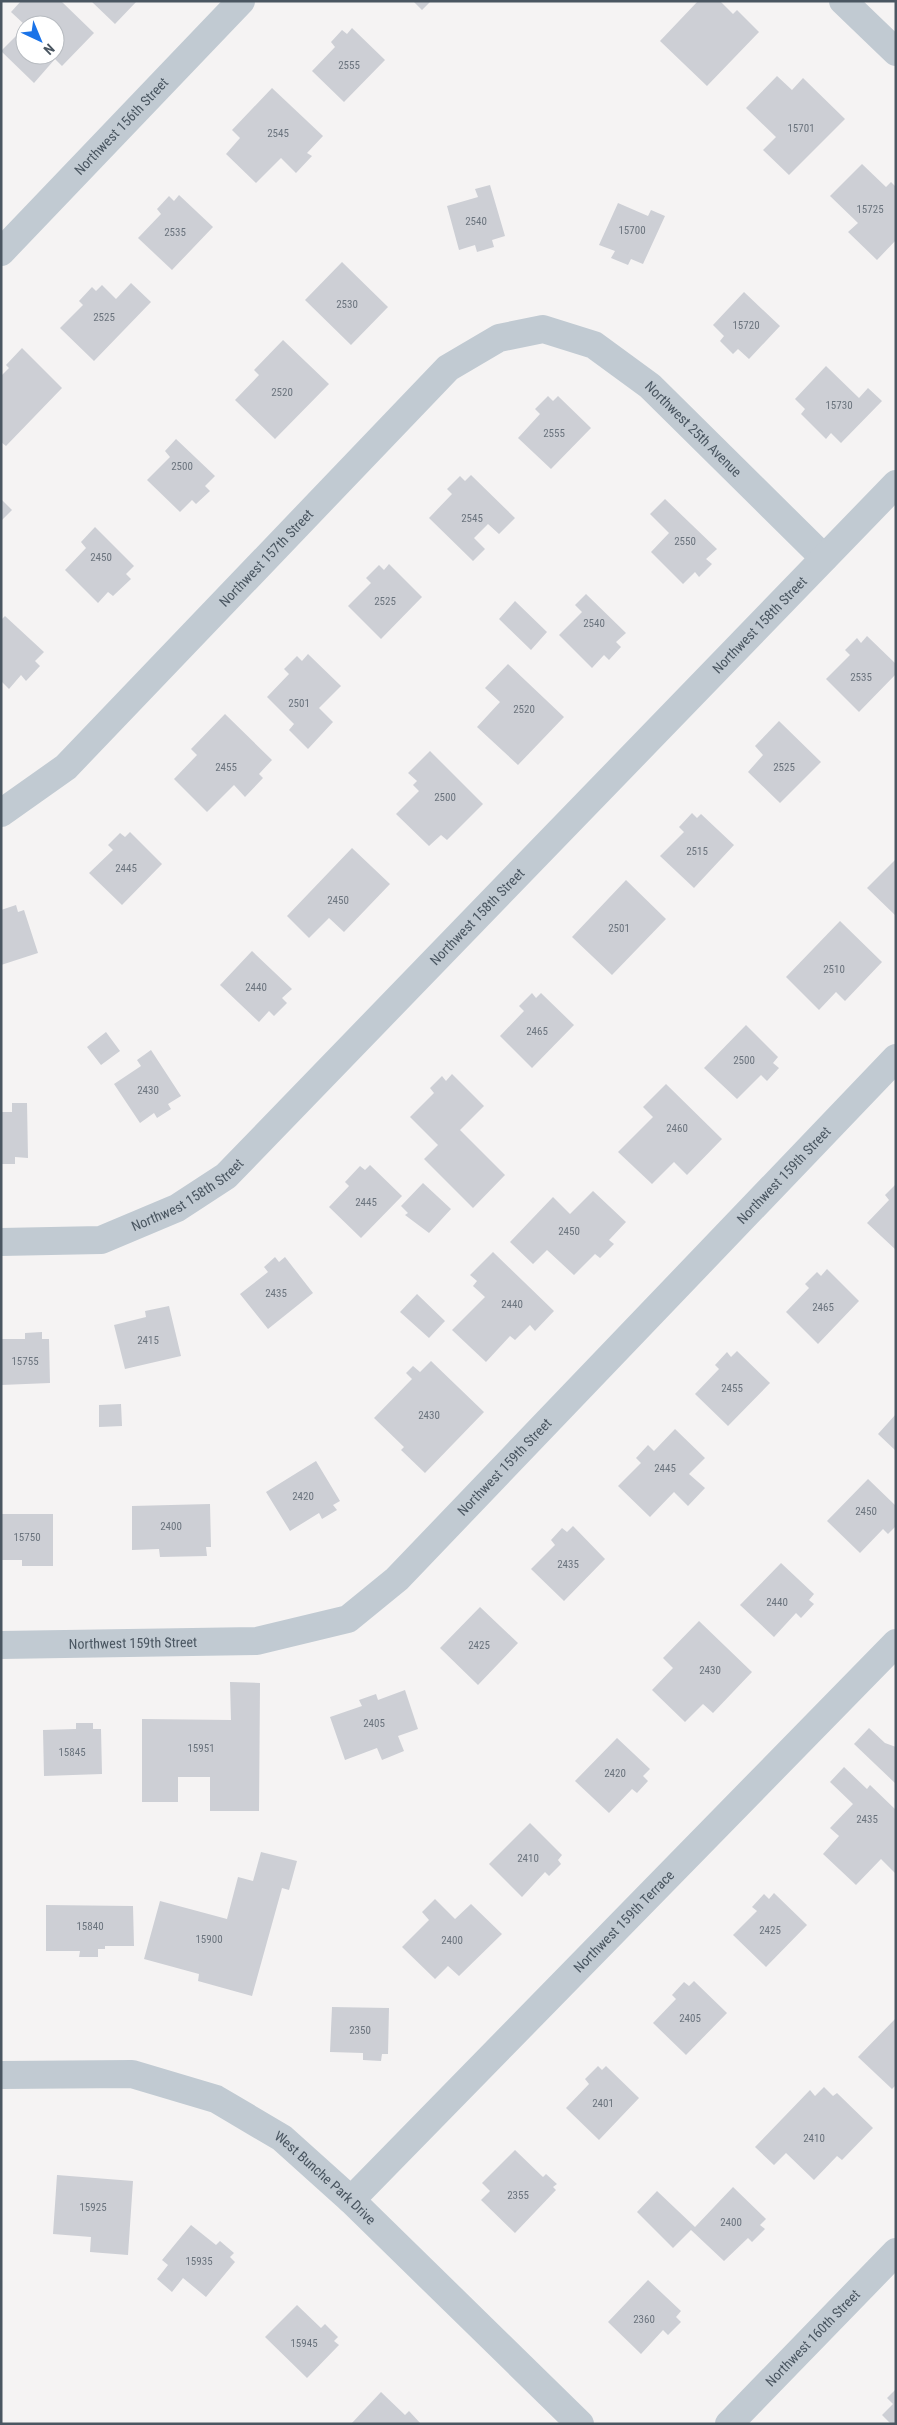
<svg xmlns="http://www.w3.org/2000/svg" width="897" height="2425" viewBox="0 0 897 2425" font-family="'Roboto Condensed',sans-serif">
<rect width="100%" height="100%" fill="#f5f3f3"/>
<path fill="#cdcfd5" d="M 21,1 L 61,1 L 94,33 L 62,66 L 55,59 L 34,83 L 1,51 L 25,27 L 25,55 L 55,55 L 55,25 L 25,25 L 11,12 Z
M 91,1 L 137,1 L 115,24 Z
M 413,1 L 431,1 L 422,10 Z
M 698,1 L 720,1 L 733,14 L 737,10 L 759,32 L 707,86 L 660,41 Z
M 352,28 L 385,60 L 344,102 L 312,71 L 335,47 L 331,42 L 342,30 L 347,34 Z
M 777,76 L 792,90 L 803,78 L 845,119 L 789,175 L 763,150 L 776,137 L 746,108 Z
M 272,88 L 323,136 L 307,153 L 312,156 L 296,173 L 281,158 L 256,183 L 226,154 L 240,138 L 232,130 Z
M 862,164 L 886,187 L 891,182 L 896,187 L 896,240 L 877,260 L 848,232 L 858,223 L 830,196 Z
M 490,185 L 505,236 L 492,240 L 494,247 L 477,252 L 475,245 L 459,250 L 447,206 L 478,197 L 475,189 Z
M 179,195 L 213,227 L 172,270 L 138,238 L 161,214 L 157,209 L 169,196 L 174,201 Z
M 618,203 L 648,216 L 651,210 L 665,216 L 643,264 L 631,259 L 628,265 L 611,258 L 615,251 L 599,245 Z
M 342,262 L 388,307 L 351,345 L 305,300 Z
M 131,283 L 151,302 L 94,361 L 60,328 L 83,305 L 79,301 L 92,287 L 96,291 L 102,285 L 116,299 Z
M 744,292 L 780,326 L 749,359 L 738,349 L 733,354 L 720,341 L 724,336 L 713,325 Z
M 283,340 L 329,384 L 275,439 L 235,400 L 259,375 L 254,370 Z
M 22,348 L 62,388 L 6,446 L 1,442 L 1,376 L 9,368 L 6,365 Z
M 826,366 L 859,398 L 868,388 L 882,401 L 841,443 L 831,433 L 826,439 L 801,414 L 805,409 L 795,399 Z
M 548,396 L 553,401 L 558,396 L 591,428 L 551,469 L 518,438 L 540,414 L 535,409 Z
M 176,439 L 215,476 L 205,486 L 210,491 L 196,504 L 192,500 L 180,512 L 147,480 L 170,457 L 165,451 Z
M 471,475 L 515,518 L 499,534 L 488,524 L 474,538 L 485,549 L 473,561 L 429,518 L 452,494 L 447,489 L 460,476 L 465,481 Z
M 1,499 L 12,510 L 1,521 Z
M 665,499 L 717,549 L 706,559 L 712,564 L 699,577 L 695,572 L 683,584 L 651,552 L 669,533 L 650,514 Z
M 95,527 L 134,566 L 126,574 L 131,579 L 113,596 L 108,592 L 98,603 L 65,570 L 86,548 L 81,542 Z
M 389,564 L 422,597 L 381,639 L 348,606 L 371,583 L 366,578 L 379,565 L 384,570 Z
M 586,594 L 626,633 L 616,642 L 621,647 L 609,660 L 604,655 L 592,668 L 559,635 L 582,612 L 575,605 Z
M 515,601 L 547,632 L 531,650 L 499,619 Z
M 5,616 L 44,652 L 35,661 L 40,666 L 26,681 L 21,675 L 9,689 L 1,681 L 1,620 Z
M 867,636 L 896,664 L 896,674 L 859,712 L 826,679 L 850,655 L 845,650 L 857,638 L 861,643 Z
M 308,654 L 341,686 L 319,708 L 333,722 L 308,749 L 289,730 L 294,724 L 267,697 L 289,674 L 284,669 L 297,656 L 302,661 Z
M 508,664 L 564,717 L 518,765 L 477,727 L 500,702 L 485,688 Z
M 225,714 L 272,760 L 259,774 L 263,778 L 245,797 L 234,785 L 207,812 L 174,779 L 197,755 L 191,749 Z
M 779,721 L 821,762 L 780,803 L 748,772 L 763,755 L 755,746 Z
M 430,751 L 483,804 L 447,840 L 441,835 L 429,846 L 396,814 L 419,791 L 413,785 L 417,781 L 408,773 Z
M 692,813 L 697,818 L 701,814 L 734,845 L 694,888 L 660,856 L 684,832 L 679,827 Z
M 130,832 L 162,864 L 122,905 L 89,873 L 113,850 L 108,845 L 120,833 L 125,837 Z
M 352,848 L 390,884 L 344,932 L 329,918 L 309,938 L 287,916 Z
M 896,859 L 896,916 L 867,888 Z
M 626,880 L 666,919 L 612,975 L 572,937 Z
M 16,905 L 18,912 L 24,910 L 38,953 L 1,965 L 1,910 Z
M 840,921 L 882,962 L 845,1001 L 836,992 L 819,1010 L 786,977 Z
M 252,951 L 292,989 L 282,998 L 287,1003 L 274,1016 L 269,1011 L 259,1022 L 220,985 Z
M 532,993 L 536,998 L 541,993 L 574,1025 L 532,1068 L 500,1036 L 524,1011 L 519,1006 Z
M 746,1025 L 778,1057 L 773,1063 L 779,1068 L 767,1081 L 761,1075 L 737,1099 L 704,1068 Z
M 106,1032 L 120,1051 L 101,1065 L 87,1047 Z
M 151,1050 L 181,1096 L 168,1104 L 171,1109 L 157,1118 L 154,1113 L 140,1123 L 114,1084 L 141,1066 L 137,1060 Z
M 452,1074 L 484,1106 L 460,1130 L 505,1175 L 473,1208 L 424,1159 L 438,1145 L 410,1117 L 434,1093 L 430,1088 L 442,1076 L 446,1081 Z
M 666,1084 L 722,1139 L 687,1175 L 674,1162 L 652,1184 L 618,1152 L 653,1117 L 643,1107 Z
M 12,1103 L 27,1103 L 28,1158 L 15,1157 L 15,1164 L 1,1164 L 1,1112 L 12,1112 Z
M 370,1165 L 402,1196 L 361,1238 L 329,1207 L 349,1186 L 345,1182 L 360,1166 L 365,1170 Z
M 423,1183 L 451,1209 L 429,1233 L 405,1215 L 408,1213 L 401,1206 Z
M 896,1184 L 896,1250 L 867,1223 L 889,1200 L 885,1195 Z
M 593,1191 L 626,1222 L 609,1240 L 614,1244 L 600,1258 L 595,1254 L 574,1275 L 547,1250 L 533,1264 L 510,1242 L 553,1197 L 570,1214 Z
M 493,1252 L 554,1311 L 535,1331 L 530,1325 L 515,1340 L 510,1336 L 486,1362 L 452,1330 L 485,1297 L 473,1286 L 477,1281 L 470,1275 Z
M 275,1257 L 279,1262 L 285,1257 L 313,1293 L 268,1329 L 240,1294 L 268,1272 L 264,1267 Z
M 827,1269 L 859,1301 L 818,1344 L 786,1312 L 809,1288 L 805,1284 L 817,1272 L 821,1276 Z
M 417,1294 L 445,1321 L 429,1338 L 400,1312 Z
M 169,1306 L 181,1356 L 125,1369 L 114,1325 L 146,1317 L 145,1311 Z
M 42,1332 L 42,1339 L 49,1339 L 50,1383 L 1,1385 L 1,1339 L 25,1339 L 25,1333 Z
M 737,1351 L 770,1383 L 728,1426 L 695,1394 L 719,1369 L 715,1365 L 727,1352 L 731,1357 Z
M 431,1361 L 484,1412 L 425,1473 L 401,1450 L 404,1447 L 374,1418 L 412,1379 L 406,1373 L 413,1366 L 420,1372 Z
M 121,1404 L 122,1426 L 99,1427 L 99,1405 Z
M 896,1414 L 896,1451 L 878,1434 Z
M 675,1429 L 705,1458 L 689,1474 L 705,1488 L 688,1506 L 674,1492 L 650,1517 L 618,1486 L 641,1463 L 636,1458 L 648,1445 L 654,1451 Z
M 316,1461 L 340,1501 L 333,1505 L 337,1510 L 322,1519 L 319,1513 L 290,1531 L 266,1492 Z
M 868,1479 L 896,1506 L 896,1526 L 888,1534 L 883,1529 L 860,1553 L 827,1521 Z
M 210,1504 L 211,1547 L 206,1547 L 207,1556 L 160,1557 L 159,1549 L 132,1550 L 132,1506 Z
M 1,1514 L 53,1514 L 53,1566 L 22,1566 L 22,1560 L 1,1560 Z
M 573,1526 L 605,1559 L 564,1601 L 531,1569 L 555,1545 L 551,1540 L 562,1528 L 567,1532 Z
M 781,1563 L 814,1594 L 809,1600 L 814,1604 L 801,1618 L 796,1613 L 774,1637 L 740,1605 Z
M 480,1607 L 518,1643 L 478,1685 L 440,1648 Z
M 699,1621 L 752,1672 L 713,1713 L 703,1704 L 685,1722 L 652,1690 L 673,1668 L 663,1658 Z
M 230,1682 L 260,1683 L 259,1811 L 210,1811 L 210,1777 L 178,1777 L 178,1802 L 142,1802 L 142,1719 L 231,1720 Z
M 405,1690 L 418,1729 L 398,1736 L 404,1751 L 382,1760 L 377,1748 L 345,1760 L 330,1717 L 362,1706 L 359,1700 L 376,1694 L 378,1700 Z
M 76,1723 L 93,1723 L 93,1729 L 101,1729 L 102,1774 L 44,1776 L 43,1730 L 76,1729 Z
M 869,1728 L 885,1743 L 896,1747 L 896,1784 L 854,1744 Z
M 617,1738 L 650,1769 L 643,1776 L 648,1781 L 637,1793 L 632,1789 L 609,1813 L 575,1781 Z
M 844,1767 L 867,1789 L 870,1785 L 896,1810 L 896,1874 L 881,1859 L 856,1885 L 823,1854 L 839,1836 L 830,1828 L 853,1804 L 830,1782 Z
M 530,1823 L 562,1855 L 558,1860 L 561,1864 L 549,1876 L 545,1872 L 522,1897 L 489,1864 Z
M 261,1852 L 297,1861 L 289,1890 L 282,1888 L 252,1996 L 198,1981 L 199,1974 L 144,1959 L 160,1901 L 227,1919 L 238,1877 L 253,1881 Z
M 774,1893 L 807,1925 L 766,1967 L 733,1935 L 757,1911 L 752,1907 L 764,1894 L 769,1899 Z
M 435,1899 L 455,1919 L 471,1904 L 502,1934 L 459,1976 L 448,1966 L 435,1979 L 402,1947 L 429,1920 L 422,1912 Z
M 46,1905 L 133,1906 L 134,1946 L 105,1946 L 105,1949 L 98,1949 L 98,1957 L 79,1957 L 80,1951 L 46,1951 Z
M 694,1981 L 727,2013 L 686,2055 L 653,2023 L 676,1999 L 672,1995 L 684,1982 L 689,1986 Z
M 332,2007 L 389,2008 L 388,2054 L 382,2054 L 381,2061 L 363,2060 L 363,2053 L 330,2052 Z
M 896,2018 L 896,2085 L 892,2089 L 858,2057 Z
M 598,2066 L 602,2070 L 606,2066 L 639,2098 L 599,2140 L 566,2108 L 589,2084 L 585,2079 Z
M 824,2087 L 833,2096 L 837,2093 L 873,2128 L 842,2160 L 837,2156 L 814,2180 L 786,2153 L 774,2165 L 755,2147 L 810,2090 L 815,2096 Z
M 515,2150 L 543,2177 L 546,2174 L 557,2184 L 553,2187 L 556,2190 L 515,2233 L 481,2200 L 490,2191 L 482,2183 Z
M 57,2175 L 133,2181 L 128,2255 L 90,2252 L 91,2237 L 53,2234 Z
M 733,2187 L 766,2219 L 760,2225 L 765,2229 L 752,2242 L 748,2238 L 724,2261 L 691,2230 L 673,2248 L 637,2212 L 657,2191 L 695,2227 Z
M 191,2225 L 216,2245 L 220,2241 L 234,2253 L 230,2257 L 235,2262 L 206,2297 L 183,2278 L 172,2292 L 157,2279 L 168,2265 L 162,2260 Z
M 648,2280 L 681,2311 L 676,2317 L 681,2322 L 668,2335 L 663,2330 L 641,2354 L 608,2322 Z
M 297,2305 L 321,2328 L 325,2324 L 338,2337 L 334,2341 L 339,2345 L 307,2378 L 265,2337 Z
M 896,2389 L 896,2424 L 891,2424 L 882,2415 L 893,2404 L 887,2398 Z
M 381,2392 L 405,2415 L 409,2411 L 421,2424 L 351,2424 Z"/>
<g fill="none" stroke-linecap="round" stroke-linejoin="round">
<g stroke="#c1cad2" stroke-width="28">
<path d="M 843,1 L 896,52"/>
<path id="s1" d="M 1,252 L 241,1"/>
<path id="s2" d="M 1,813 L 66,767 L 448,368 L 499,338 L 543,329 L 594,345 L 650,386 L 824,558"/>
<path id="s3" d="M 1,1242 L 101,1240 L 177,1208 L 226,1176 L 896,484"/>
<path id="s4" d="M 1,1645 L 257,1641 L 348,1619 L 397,1579 L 896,1058"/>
<path id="s5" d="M 1,2075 L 132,2074 L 216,2099 L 282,2138 L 351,2200 L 580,2424"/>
<path id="s6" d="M 351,2200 L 896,1643"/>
<path id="s7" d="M 729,2424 L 896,2252"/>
</g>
</g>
<g text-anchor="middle" stroke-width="5" stroke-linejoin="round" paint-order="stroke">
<g font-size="11" fill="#6b747e">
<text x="349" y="69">2555</text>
<text x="801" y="132">15701</text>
<text x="278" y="137">2545</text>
<text x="870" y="213">15725</text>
<text x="476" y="225">2540</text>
<text x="632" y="234">15700</text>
<text x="175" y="236">2535</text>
<text x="347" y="308">2530</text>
<text x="104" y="321">2525</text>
<text x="746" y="329">15720</text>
<text x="282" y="396">2520</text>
<text x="839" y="409">15730</text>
<text x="554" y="437">2555</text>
<text x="182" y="470">2500</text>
<text x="472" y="522">2545</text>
<text x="685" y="545">2550</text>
<text x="101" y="561">2450</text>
<text x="385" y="605">2525</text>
<text x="594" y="627">2540</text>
<text x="861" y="681">2535</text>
<text x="299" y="707">2501</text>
<text x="524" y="713">2520</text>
<text x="226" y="771">2455</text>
<text x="784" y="771">2525</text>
<text x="445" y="801">2500</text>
<text x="697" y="855">2515</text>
<text x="126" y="872">2445</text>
<text x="338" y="904">2450</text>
<text x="619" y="932">2501</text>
<text x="834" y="973">2510</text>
<text x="256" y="991">2440</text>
<text x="537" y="1035">2465</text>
<text x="744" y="1064">2500</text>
<text x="148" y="1094">2430</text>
<text x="677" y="1132">2460</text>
<text x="366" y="1206">2445</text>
<text x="569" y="1235">2450</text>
<text x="276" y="1297">2435</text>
<text x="512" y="1308">2440</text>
<text x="823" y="1311">2465</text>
<text x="148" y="1344">2415</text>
<text x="25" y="1365">15755</text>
<text x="732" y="1392">2455</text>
<text x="429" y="1419">2430</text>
<text x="665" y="1472">2445</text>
<text x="303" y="1500">2420</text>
<text x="866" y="1515">2450</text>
<text x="171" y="1530">2400</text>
<text x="27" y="1541">15750</text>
<text x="568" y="1568">2435</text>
<text x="777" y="1606">2440</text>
<text x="479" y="1649">2425</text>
<text x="710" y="1674">2430</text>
<text x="374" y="1727">2405</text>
<text x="201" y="1752">15951</text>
<text x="72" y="1756">15845</text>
<text x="615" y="1777">2420</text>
<text x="867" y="1823">2435</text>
<text x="528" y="1862">2410</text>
<text x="90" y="1930">15840</text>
<text x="770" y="1934">2425</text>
<text x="209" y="1943">15900</text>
<text x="452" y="1944">2400</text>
<text x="690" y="2022">2405</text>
<text x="360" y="2034">2350</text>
<text x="603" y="2107">2401</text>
<text x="814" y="2142">2410</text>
<text x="518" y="2199">2355</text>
<text x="93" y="2211">15925</text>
<text x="731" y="2226">2400</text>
<text x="199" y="2265">15935</text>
<text x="644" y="2323">2360</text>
<text x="304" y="2347">15945</text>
</g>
<g font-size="14" fill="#4a5661" stroke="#fff">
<text dy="5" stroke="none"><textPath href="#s1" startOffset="174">Northwest 156th Street</textPath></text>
<text dy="5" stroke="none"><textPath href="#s2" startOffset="920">Northwest 25th Avenue</textPath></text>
<text dy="5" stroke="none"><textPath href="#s2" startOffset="369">Northwest 157th Street</textPath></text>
<text dy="5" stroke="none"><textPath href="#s3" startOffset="1008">Northwest 158th Street</textPath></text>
<text dy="5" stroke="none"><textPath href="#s3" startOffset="602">Northwest 158th Street</textPath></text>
<text dy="5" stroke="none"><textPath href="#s4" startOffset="972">Northwest 159th Street</textPath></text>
<text dy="5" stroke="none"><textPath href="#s3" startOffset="198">Northwest 158th Street</textPath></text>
<text dy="5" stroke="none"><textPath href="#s4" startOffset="568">Northwest 159th Street</textPath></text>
<text dy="5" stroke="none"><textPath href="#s4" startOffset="132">Northwest 159th Street</textPath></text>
<text dy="5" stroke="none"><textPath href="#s6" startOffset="390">Northwest 159th Terrace</textPath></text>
<text dy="5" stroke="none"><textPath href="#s5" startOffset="354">West Bunche Park Drive</textPath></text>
<text dy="5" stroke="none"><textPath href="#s7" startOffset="120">Northwest 160th Street</textPath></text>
</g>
</g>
<rect width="897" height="2425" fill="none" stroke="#4a5661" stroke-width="5"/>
<g transform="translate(40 40) rotate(136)"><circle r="24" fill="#ffffff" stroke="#b7bbc0"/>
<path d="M0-4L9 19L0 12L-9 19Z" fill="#1a73e8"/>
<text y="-8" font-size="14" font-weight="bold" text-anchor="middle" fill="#4a5661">N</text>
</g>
</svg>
